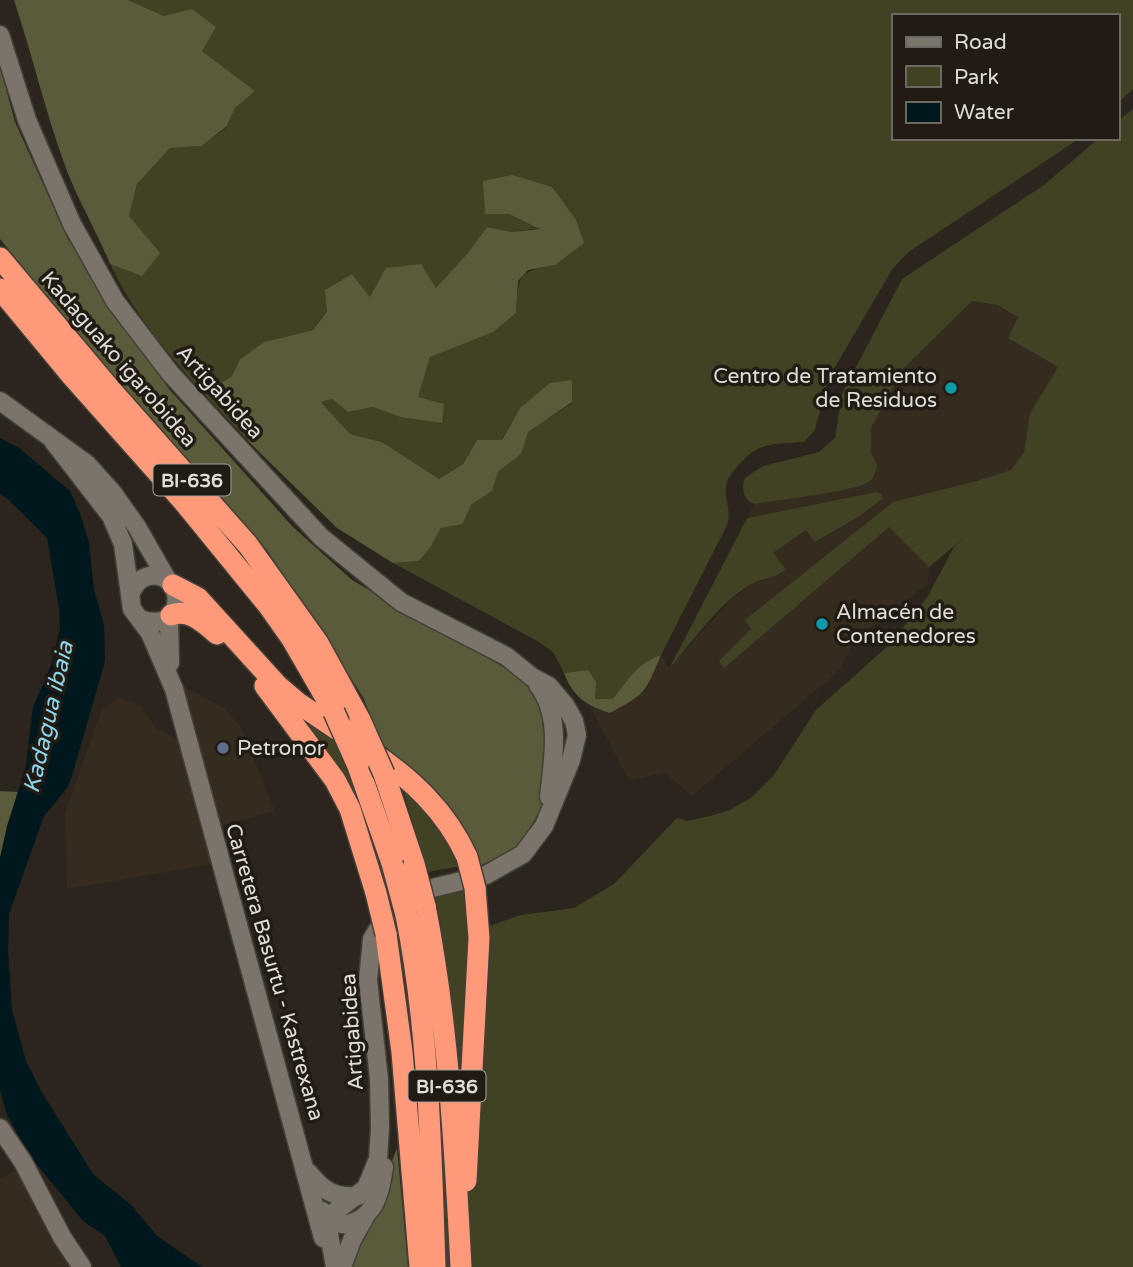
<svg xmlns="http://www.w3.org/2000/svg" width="1133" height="1267" viewBox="0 0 1133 1267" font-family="'Varela Round',sans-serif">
<rect width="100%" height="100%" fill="#2b251d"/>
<path fill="#352b1e" d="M 972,301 L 997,305 L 1018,317 L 1008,338 L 1058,367 L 1030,413 L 1024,452 L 1011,470 L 977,481 L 889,526 L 929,567 L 928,584 L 855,640 L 840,670 L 692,796 L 665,773 L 629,780 L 590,707 L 610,713 L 646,690 L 661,655 L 669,668 L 730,601 L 752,583 L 780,575 L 785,569 L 773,553 L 806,529 L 816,542 L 860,516 L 881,500 L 875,492 L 747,518 L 754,504 L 848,489 L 875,460 L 871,452 L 871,428 L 903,369 Z
M 179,684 L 224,708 L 241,727 L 275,811 L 219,826 Z
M 118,697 L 141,707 L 156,728 L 177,739 L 214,864 L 67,889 L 65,813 L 101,712 Z
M 19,1168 L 88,1267 L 0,1267 L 0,1179 Z"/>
<path fill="#414224" d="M 128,0 L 1133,0 L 1133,89 L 1117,104 L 1117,16 L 893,16 L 893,138 L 1080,138 L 910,251 L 893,268 L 828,379 L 815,430 L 804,442 C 772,444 757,442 736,468 C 731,474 727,479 726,487 C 724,501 732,510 727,525 L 661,655 C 638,663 628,680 614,699 L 595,699 L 588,670 L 564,673 L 553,652 L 539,642 L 393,563 L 419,561 L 430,548 L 441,528 L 463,524 L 471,505 L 492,491 L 498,472 L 521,454 L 527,432 L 572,403 L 520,408 L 501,441 L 477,440 L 463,464 L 439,479 L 382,442 L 350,434 L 321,402 L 332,399 L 348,412 L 373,407 L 400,417 L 417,397 L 430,357 L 516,313 C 519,275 516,272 555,265 L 552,187 L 485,213 L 509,214 L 541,228 L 511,232 L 487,227 L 467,254 L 436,289 L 370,297 L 352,274 L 313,330 L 264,342 L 240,359 L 232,376 L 211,389 C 232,407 239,416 249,442 C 198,387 142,332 110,264 L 141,275 L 129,216 L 137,184 L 170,148 L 202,146 L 227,127 L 235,108 L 254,91 L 202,51 L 164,16 Z
M 1133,109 L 1133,1267 L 407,1267 L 413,1256 L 431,1154 L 413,916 L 441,926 L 435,895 L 468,888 L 474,931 L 521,915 L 574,908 L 614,884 L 677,818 L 687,821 L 710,816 L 730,810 L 752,797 L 774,775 L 816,710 L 888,646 L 928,596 L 954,547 L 966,536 L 929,567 L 889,527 L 724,668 L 719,661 L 751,629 L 745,620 L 893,502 L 977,481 L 1011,470 L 1024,452 L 1030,413 L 1058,367 L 1008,338 L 1018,317 L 997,305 L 972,301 L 903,369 L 871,428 L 871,452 L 877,465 C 876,470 875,476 871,480 C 859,492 775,500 754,504 C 743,499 741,489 745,478 L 763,466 L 819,452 L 835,438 L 842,394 L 902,279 L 1044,185 L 1099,138 L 1117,138 L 1117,122 Z
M 876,492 L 881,494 L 882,499 L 860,516 L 815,542 L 806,530 L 773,553 L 786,569 C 775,580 763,577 751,584 C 718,604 694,640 669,669 L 747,518 Z
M 278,693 L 335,740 L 375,843 L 389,894 L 382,897 L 375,870 Z
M 399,777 L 434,811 L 461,866 L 428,872 Z"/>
<path fill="#595b3b" d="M 14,0 L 128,0 L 164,16 L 192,9 L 216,27 L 202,51 L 255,91 L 235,108 L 227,126 L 202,146 L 170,148 L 137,184 L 129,216 L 160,253 L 142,276 L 110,264 C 97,232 79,202 67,171 C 46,115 33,57 14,0 Z
M 0,67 L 15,122 L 67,237 L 103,296 L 169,389 L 293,527 L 352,580 L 512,672 L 540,695 L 548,726 L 541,809 L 525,836 L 516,847 L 500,857 L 481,865 L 475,849 L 432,786 L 381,743 L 363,697 L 267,550 L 122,389 L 0,239 Z
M 512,175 L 552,187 L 576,220 L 584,243 L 555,265 L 528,270 L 518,281 L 516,313 L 493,332 L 430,357 L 418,397 L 444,404 L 442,423 L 400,417 L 373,407 L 348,412 L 332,399 L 321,402 L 350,434 L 382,442 L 439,479 L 463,464 L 477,440 L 502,440 L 520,408 L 550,383 L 572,380 L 572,402 L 528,432 L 521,454 L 498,472 L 492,491 L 471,505 L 463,524 L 441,528 L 430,548 L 419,561 L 393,563 L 337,528 L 249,442 L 240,418 L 231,406 L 211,389 L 232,376 L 240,359 L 264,342 L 313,330 L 327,311 L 325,290 L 352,274 L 370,297 L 386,268 L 421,264 L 436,288 L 467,254 L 487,227 L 511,232 L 540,229 L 509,214 L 485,214 L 483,181 Z
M 661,655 C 645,693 647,693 610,713 C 587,706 573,697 564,673 L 588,670 L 596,682 L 595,699 L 613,699 C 628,680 637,663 661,655 Z
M 0,791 L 18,792 L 0,858 Z
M 397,1148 L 408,1267 L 351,1267 Z"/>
<path fill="#00171e" d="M 0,438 L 19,448 L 70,491 L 80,513 L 89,543 L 94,590 L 104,625 L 105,661 L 72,776 L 67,788 L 44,816 L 9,914 L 8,952 L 12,1010 L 26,1061 L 41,1091 L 93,1174 L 131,1205 L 157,1236 L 202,1267 L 121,1267 L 105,1236 L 83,1221 L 26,1151 L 7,1114 L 0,1090 L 0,858 L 7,826 L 26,766 L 33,707 L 51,666 L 60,629 L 59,608 L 47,538 L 9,500 L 0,494 Z"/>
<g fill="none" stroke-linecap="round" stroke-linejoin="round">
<defs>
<path id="minor" d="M 0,35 L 27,120 L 72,224 L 115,301 L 170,373 L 321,537 L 401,602 L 506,656 L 532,677 L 549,686 L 565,705 L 574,721 L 577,735 L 571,760 L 544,826 L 523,854 L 486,875 L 412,893 L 390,910 L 372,939 L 368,980 L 379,1079 L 380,1128 L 378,1159 L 366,1188 L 332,1214 L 327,1223 L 335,1267
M 0,401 L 87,464 L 113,493 L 137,527 L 168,581
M 53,441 L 111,516 L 123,544 L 132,609 L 150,633 L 174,689 L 323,1238
M 130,595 C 134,585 139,578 149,576 C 187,570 187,636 140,619
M 169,618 L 170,663
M 538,685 C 562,716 553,760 549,797
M 0,1128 L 23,1162 L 62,1237 L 82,1267
M 308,1172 C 323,1190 332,1198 358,1196
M 322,1211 C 335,1233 361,1225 373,1206 C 380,1194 382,1180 384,1167
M 342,1267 L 352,1240 L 365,1217"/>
<path id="highway" d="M 0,258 L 111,390 L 248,545 L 318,643 L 360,720
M 0,289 L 72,376 L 184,502 L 268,605 L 292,639 L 334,712
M 173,585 L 198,598 L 278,686 L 298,703 L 344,734
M 171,615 C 189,608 204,623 217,634
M 265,686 L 335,780 L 350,809 L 376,893
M 370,751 C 412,779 446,811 467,857
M 358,766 L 392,863
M 384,774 L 414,864
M 425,906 C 448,1021 455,1149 461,1267
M 406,915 C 429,1030 431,1150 435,1267
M 386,934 L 402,1052 L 420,1267
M 466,1181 L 479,938 L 475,888"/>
</defs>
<use href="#minor" stroke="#453f39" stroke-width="21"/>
<use href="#highway" stroke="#453f39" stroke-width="24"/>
<use href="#minor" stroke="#7b746a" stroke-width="18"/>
<use href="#highway" stroke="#fe9a7a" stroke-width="21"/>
<defs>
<path id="highway-bridge" d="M 334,712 L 358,766
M 360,720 L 384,774
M 467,857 L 475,888
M 392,863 L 406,915
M 414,864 L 425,906
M 376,893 L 386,934"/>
</defs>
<use href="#highway-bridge" stroke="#453f39" stroke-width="24" stroke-linecap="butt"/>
<use href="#highway-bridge" stroke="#fe9a7a" stroke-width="21"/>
</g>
<g fill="#0f9aa8" stroke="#221b14" stroke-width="2.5">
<circle cx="951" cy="388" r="7"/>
<circle cx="822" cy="624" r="7"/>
</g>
<circle fill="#5c6f8a" stroke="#221b14" stroke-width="2.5" cx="223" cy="748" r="7"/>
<g text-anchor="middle" stroke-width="7" stroke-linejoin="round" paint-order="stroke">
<g fill="#221b14" stroke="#a7a29c" stroke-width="2">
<rect x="153.5" y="464.5" width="77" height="31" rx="5"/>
<rect x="408.5" y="1070.5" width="77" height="31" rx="5"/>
</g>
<g font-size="19" font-weight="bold" fill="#e0dcd6">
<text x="192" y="487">BI-636</text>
<text x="447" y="1093">BI-636</text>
</g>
<g font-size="21" fill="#e0dcd6" stroke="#221b14">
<text transform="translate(119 359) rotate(49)" y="7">Kadaguako igarobidea</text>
<text transform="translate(220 392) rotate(48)" y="7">Artigabidea</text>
<text transform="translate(275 972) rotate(74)" y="7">Carretera Basurtu - Kastrexana</text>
<text transform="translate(352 1032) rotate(-94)" y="7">Artigabidea</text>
</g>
<g font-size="21" fill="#e0dcd6" stroke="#221b14" text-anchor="start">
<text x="937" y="383" text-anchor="end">Centro de Tratamiento<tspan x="937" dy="24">de Residuos</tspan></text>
<text x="836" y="619">Almacén de<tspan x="836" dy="24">Contenedores</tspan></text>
<text x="237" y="755">Petronor</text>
</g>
<g font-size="23" font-style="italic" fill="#8cd5ea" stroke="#221b14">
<text transform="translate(48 717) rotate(-77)" y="8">Kadagua ibaia</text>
</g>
</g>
<rect x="892" y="14" width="228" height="126" fill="#221b14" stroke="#6e6862" stroke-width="2"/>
<rect x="906" y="37" width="35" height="10" fill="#7b746a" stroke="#6e6862" stroke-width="2"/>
<text x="954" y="49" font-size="21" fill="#e0dcd6">Road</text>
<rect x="906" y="66" width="35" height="21" fill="#414224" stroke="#6e6862" stroke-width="2"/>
<text x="954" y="84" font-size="21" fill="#e0dcd6">Park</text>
<rect x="906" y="102" width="35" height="21" fill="#00171e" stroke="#6e6862" stroke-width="2"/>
<text x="954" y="119" font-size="21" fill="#e0dcd6">Water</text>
</svg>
